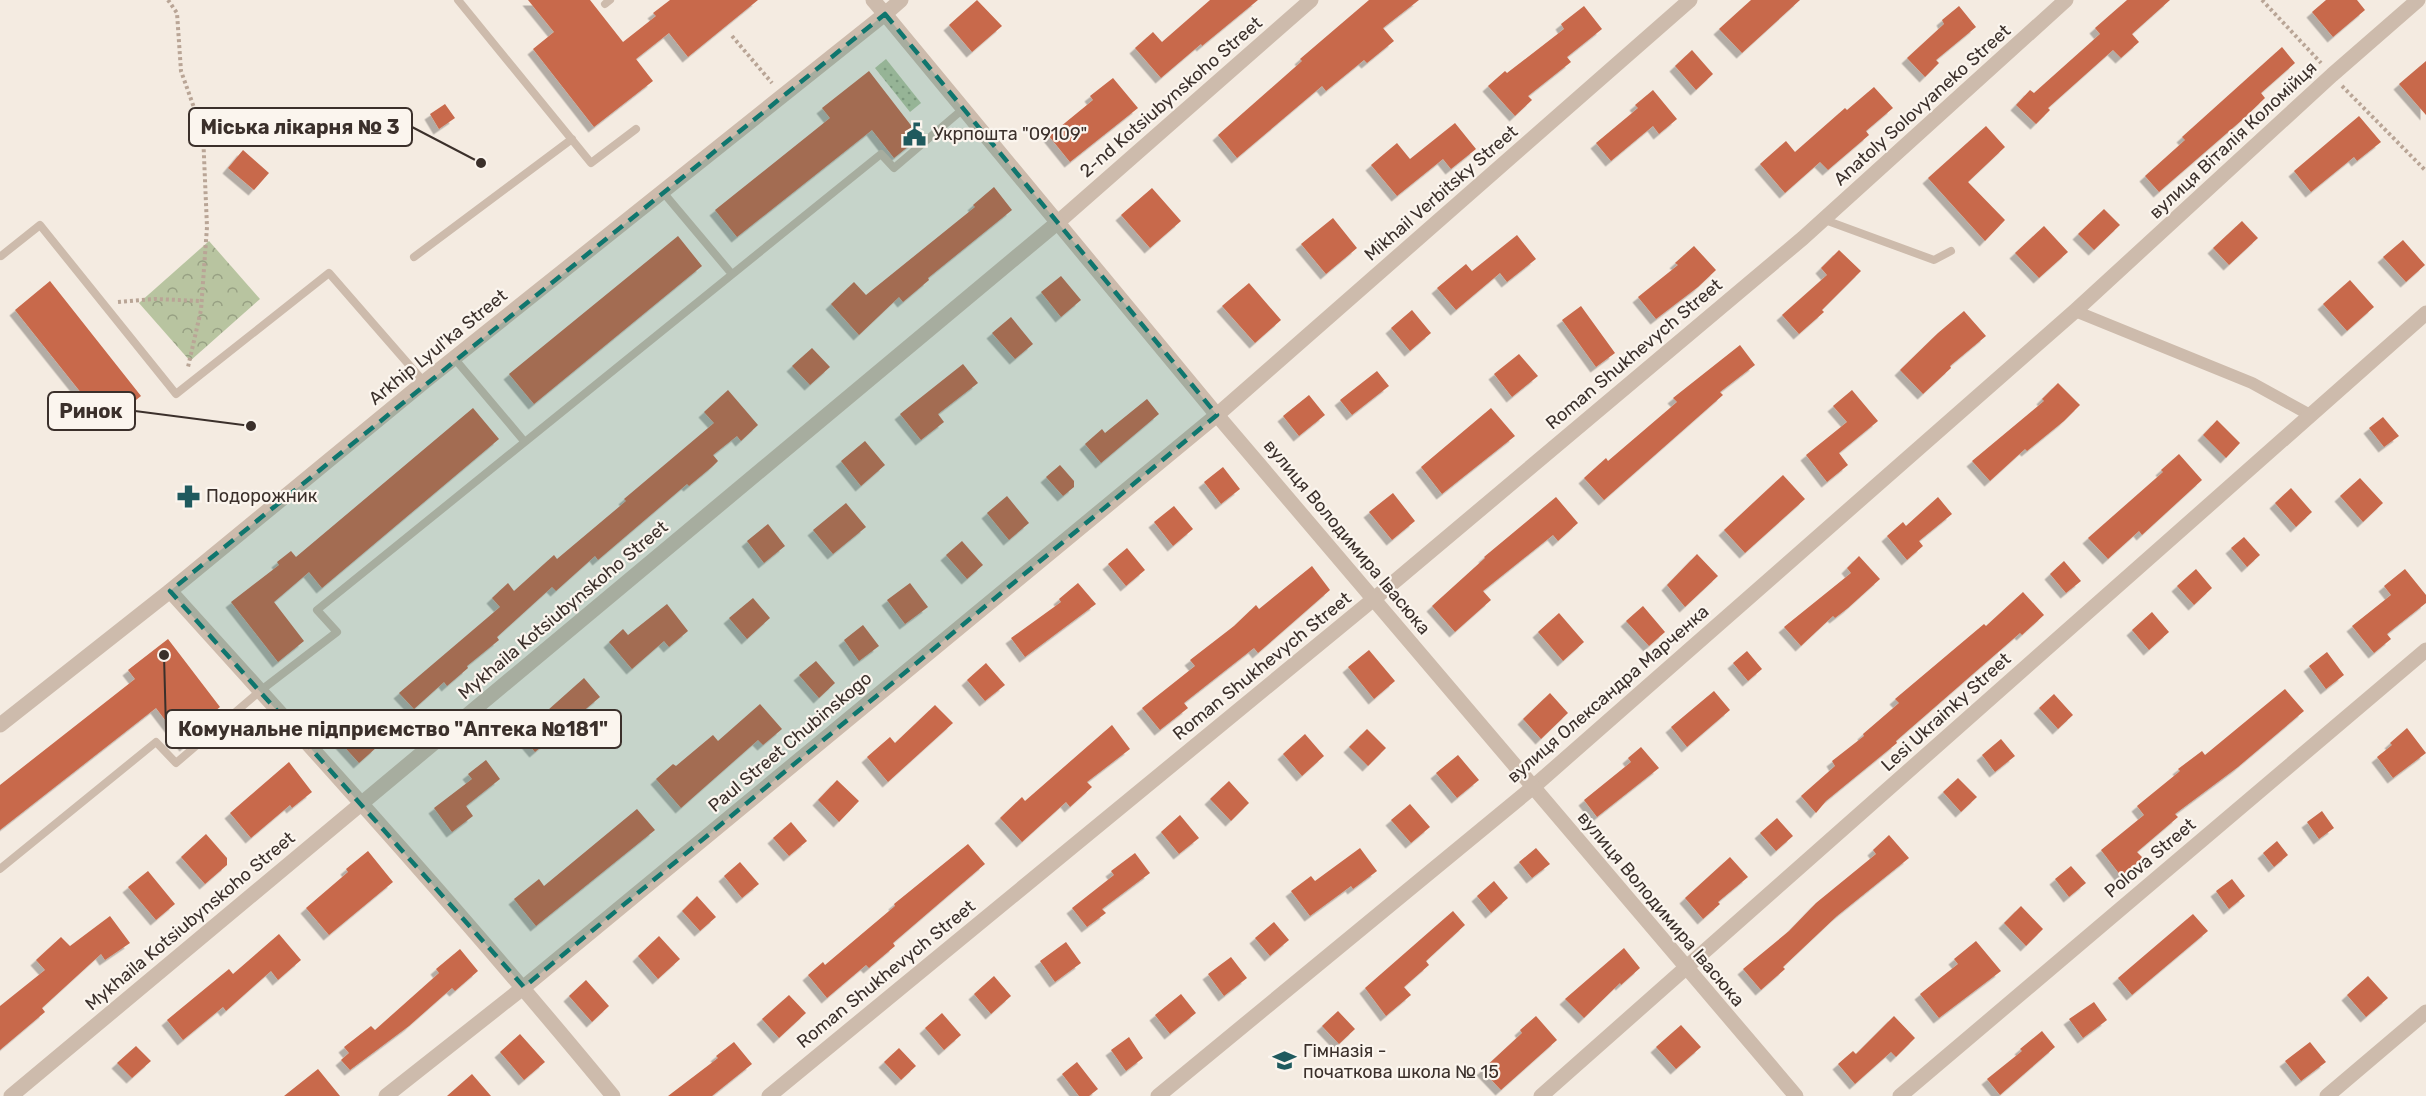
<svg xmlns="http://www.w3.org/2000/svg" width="2426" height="1096" viewBox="0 0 2426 1096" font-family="Rubik,sans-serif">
<defs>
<pattern id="grass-dots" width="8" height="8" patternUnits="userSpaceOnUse" patternTransform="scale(1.5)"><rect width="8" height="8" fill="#b8c4a0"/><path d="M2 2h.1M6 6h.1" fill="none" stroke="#97a083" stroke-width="1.8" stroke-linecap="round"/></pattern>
<pattern id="park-crowns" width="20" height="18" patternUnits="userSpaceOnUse" patternTransform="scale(1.5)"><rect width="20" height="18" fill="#b8c4a0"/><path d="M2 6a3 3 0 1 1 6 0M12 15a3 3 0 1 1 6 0" fill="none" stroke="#97a083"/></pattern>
<filter id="shadow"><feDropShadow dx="-5.5" dy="5.5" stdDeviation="0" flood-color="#0004"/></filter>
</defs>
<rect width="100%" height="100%" fill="#f4ebe1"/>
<path fill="url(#grass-dots)" d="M 886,59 L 921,103 L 910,112 L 875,68 Z"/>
<path fill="url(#park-crowns)" d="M 209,241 L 260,299 L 190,361 L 139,303 Z"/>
<path fill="#c8694b" filter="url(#shadow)" d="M 528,0 L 590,0 L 623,42 L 656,16 L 653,13 L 670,0 L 758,0 L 688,57 L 669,33 L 636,59 L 653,81 L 594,127 L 533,49 L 554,32 Z
M 977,0 L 1002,26 L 972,52 L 949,25 Z
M 1210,0 L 1258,0 L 1202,46 L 1201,44 L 1161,78 L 1135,48 L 1153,32 L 1162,42 Z
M 1369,0 L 1419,0 L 1383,28 L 1394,41 L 1367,63 L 1364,60 L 1326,91 L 1322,86 L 1237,158 L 1218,135 L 1302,61 L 1300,59 Z
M 1751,0 L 1800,0 L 1742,53 L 1719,29 Z
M 2127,0 L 2170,0 L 2132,34 L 2139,42 L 2121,58 L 2113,50 L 2048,108 L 2050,110 L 2036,124 L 2016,105 L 2030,90 L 2034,93 L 2100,34 L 2095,28 Z
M 2326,0 L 2357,0 L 2365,10 L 2333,37 L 2312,12 Z
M 1584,6 L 1602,29 L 1567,57 L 1571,62 L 1528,96 L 1532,100 L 1515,116 L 1488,86 L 1505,71 L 1507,73 L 1564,29 L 1561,24 Z
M 1959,6 L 1976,27 L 1936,60 L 1939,63 L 1925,77 L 1907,58 L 1944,24 L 1942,20 Z
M 2282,47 L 2295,63 L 2261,93 L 2265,98 L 2242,120 L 2159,192 L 2145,176 L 2185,140 L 2182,137 Z
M 1692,50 L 1713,74 L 1696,90 L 1675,66 Z
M 2426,61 L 2426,115 L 2399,84 Z
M 869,71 L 920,137 L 894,158 L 872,130 L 737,237 L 715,210 L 830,118 L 822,108 Z
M 1113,78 L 1138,108 L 1070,162 L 1049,136 L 1093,100 L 1090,96 Z
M 1874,87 L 1893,108 L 1866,131 L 1869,135 L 1828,170 L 1820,162 L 1785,193 L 1760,164 L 1786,141 L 1795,152 L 1845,108 L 1847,110 Z
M 1653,90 L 1677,119 L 1659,134 L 1653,126 L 1611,161 L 1596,143 L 1638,108 L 1635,105 Z
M 445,104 L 455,118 L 439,129 L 430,114 Z
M 2359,116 L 2381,142 L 2357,161 L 2354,157 L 2311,192 L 2294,171 Z
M 1455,123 L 1476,149 L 1451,169 L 1443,159 L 1397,196 L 1371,165 L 1397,143 L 1410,159 Z
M 1986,126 L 2005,147 L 1968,182 L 2005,220 L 1985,241 L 1928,178 Z
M 243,150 L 269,173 L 254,190 L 228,168 Z
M 994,187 L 1012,210 L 928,278 L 929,280 L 903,302 L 899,297 L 859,335 L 831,304 L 854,282 L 866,295 L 975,207 L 973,205 Z
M 1152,188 L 1181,221 L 1150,248 L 1121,215 Z
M 2104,209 L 2120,225 L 2094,250 L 2078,234 Z
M 1333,218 L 1357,248 L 1326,274 L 1301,244 Z
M 2242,221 L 2258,238 L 2229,265 L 2213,248 Z
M 2044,226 L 2068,252 L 2039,278 L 2015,253 Z
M 1517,235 L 1536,259 L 1507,282 L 1500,273 L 1456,310 L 1437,288 L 1466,264 L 1472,271 Z
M 678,236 L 702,266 L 534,404 L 509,374 Z
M 2403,240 L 2425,265 L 2406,282 L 2383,257 Z
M 1694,246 L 1716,270 L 1698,287 L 1656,319 L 1638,297 L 1678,265 L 1675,263 Z
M 1839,250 L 1861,271 L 1822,310 L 1824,312 L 1799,334 L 1782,315 L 1827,275 L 1821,268 Z
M 1061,276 L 1081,300 L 1061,317 L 1041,292 Z
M 2350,280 L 2374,307 L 2347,331 L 2323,304 Z
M 50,281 L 141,396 L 106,424 L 15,310 Z
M 1249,283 L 1281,320 L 1255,343 L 1222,306 Z
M 1581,306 L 1615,353 L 1596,367 L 1562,320 Z
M 1412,310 L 1431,333 L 1410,351 L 1391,328 Z
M 1964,311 L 1986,336 L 1950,366 L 1951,368 L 1923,394 L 1900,370 L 1938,333 Z
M 1011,317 L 1033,344 L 1015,359 L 992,333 Z
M 1740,345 L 1755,365 L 1720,392 L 1723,395 L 1604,500 L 1584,478 L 1606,458 L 1608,461 L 1677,402 L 1673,398 Z
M 812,348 L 830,367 L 810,385 L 792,366 Z
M 1519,354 L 1538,376 L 1512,397 L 1494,374 Z
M 963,364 L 978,383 L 938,414 L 944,422 L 921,440 L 900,414 Z
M 1377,371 L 1389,386 L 1352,415 L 1340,400 Z
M 2058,383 L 2080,405 L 2064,421 L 2027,451 L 2025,449 L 1990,481 L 1972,461 L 2044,401 L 2042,399 Z
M 728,390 L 758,425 L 741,441 L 737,436 L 713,455 L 718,461 L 713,466 L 689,486 L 687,484 L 598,560 L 595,556 L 556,591 L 552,587 L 497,637 L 499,640 L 467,666 L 468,668 L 447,686 L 444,682 L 414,709 L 399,693 L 500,607 L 492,598 L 508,583 L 514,591 L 554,555 L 557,559 L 626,501 L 624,499 L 714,423 L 704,412 Z
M 1852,390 L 1878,421 L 1839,453 L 1848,465 L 1827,482 L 1806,455 L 1847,422 L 1833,406 Z
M 1309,395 L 1325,415 L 1299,436 L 1283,416 Z
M 1147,399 L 1159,414 L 1101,463 L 1085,444 L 1102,429 L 1105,433 Z
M 473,408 L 499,439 L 322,588 L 309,572 L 274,602 L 304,641 L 278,662 L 231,602 L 279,565 L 277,562 L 291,551 L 296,557 Z
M 1491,408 L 1515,436 L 1442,494 L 1421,467 Z
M 2383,417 L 2399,436 L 2384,447 L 2369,428 Z
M 2217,420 L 2240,443 L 2226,458 L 2203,435 Z
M 865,441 L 885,465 L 861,486 L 841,461 Z
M 2179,454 L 2202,480 L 2142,535 L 2139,531 L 2108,559 L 2088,538 L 2163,472 L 2161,470 Z
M 1060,465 L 1074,481 L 1074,487 L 1063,496 L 1046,477 Z
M 1223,467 L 1240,489 L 1221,504 L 1204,482 Z
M 1783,475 L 1805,499 L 1745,553 L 1724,530 Z
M 2360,478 L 2383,503 L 2363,522 L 2340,496 Z
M 2291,488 L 2312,512 L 2296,527 L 2275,503 Z
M 1393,493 L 1415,521 L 1392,540 L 1369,512 Z
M 1007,496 L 1029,523 L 1009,540 L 987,513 Z
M 1556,497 L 1578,523 L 1558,541 L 1553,535 L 1483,591 L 1491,600 L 1455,632 L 1432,606 L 1485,558 L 1484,557 Z
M 1938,497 L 1952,514 L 1919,541 L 1923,546 L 1907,560 L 1887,536 L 1903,522 L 1906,526 Z
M 846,503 L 866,527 L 833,554 L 813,530 Z
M 1174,506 L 1193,529 L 1173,546 L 1154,522 Z
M 768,524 L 785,546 L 764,563 L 747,541 Z
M 2244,537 L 2260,555 L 2247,567 L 2231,548 Z
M 962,541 L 983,565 L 967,579 L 946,555 Z
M 1127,548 L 1145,570 L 1126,586 L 1108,564 Z
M 1697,554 L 1718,576 L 1685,607 L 1667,585 Z
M 1859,556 L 1880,579 L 1848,608 L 1835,618 L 1833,616 L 1801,646 L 1784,627 L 1851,573 L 1847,568 Z
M 2064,561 L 2081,581 L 2066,593 L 2050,574 Z
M 1312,566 L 1330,590 L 1258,653 L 1254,648 L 1184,703 L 1188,708 L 1160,730 L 1142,708 L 1195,666 L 1190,660 L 1234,626 L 1256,605 L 1259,609 Z
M 2196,569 L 2212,588 L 2194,605 L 2177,586 Z
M 2405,569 L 2426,595 L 2426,603 L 2387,634 L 2391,639 L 2374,653 L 2352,626 L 2391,595 L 2384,586 Z
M 910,583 L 928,607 L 905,624 L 887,600 Z
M 1078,583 L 1096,604 L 1025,657 L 1011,638 L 1061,602 L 1059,599 Z
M 2023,592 L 2044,615 L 2022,635 L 2020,633 L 1896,741 L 1897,743 L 1826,801 L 1816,813 L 1801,796 L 1835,766 L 1832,761 L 1864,736 L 1863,734 L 1899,703 L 1895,699 L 1984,624 L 1986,626 Z
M 753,598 L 770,618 L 747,639 L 729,618 Z
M 667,604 L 688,631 L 669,647 L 664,641 L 632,669 L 609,642 L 623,629 L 628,635 Z
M 1643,606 L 1665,632 L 1649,646 L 1626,621 Z
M 2152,612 L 2169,632 L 2149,650 L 2132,630 Z
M 1559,613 L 1584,642 L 1563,661 L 1538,632 Z
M 863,625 L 879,646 L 859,661 L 844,640 Z
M 168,639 L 220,707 L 205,719 L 210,725 L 185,746 L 156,708 L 0,830 L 0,785 L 135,679 L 128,670 Z
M 1369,650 L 1395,681 L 1374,699 L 1348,667 Z
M 1747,651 L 1762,669 L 1748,681 L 1733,663 Z
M 2327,652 L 2344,675 L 2326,689 L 2309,666 Z
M 816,661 L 835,683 L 819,698 L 799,675 Z
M 986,663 L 1005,685 L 985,701 L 967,680 Z
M 584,678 L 600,697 L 535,752 L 518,732 L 536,717 L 538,719 Z
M 2285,689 L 2304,711 L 2238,767 L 2175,814 L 2178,817 L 2137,852 L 2143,858 L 2121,876 L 2101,850 L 2144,815 L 2137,806 L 2180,771 L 2178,769 L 2202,751 L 2205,755 Z
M 1714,691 L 1730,710 L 1687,747 L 1671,727 Z
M 1550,693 L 1568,713 L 1541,739 L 1523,719 Z
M 2054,694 L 2073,715 L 2058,729 L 2039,708 Z
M 760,704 L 782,729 L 763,745 L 758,740 L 681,808 L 656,779 L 673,764 L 676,766 L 713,735 L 718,741 Z
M 935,705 L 953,723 L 888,782 L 867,757 L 890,737 L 895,743 Z
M 1112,725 L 1130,749 L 1087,782 L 1092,787 L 1070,807 L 1066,802 L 1022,842 L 1000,818 L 1022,797 L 1025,801 Z
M 358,726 L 377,747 L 359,763 L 340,742 Z
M 2407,728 L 2426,753 L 2393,778 L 2377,757 L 2392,745 L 2390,743 Z
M 1367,729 L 1386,748 L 1368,766 L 1349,747 Z
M 1305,734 L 1324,756 L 1302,776 L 1283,754 Z
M 2001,739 L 2015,756 L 1995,772 L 1982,755 Z
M 1641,747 L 1659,768 L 1597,817 L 1584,800 L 1631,762 L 1628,758 Z
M 1458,755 L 1479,780 L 1457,798 L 1436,773 Z
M 486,760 L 500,779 L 466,806 L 473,816 L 452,832 L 434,808 L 472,779 L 468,774 Z
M 289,762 L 312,792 L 292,808 L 290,805 L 251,838 L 230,813 Z
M 1958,778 L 1977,797 L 1961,812 L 1943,792 Z
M 837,780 L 859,801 L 839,822 L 818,800 Z
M 1229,781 L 1249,803 L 1231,821 L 1210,799 Z
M 1410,804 L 1430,827 L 1411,843 L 1391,820 Z
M 637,809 L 655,830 L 536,926 L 514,899 L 539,879 L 544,886 Z
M 2322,811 L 2334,828 L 2319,839 L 2307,822 Z
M 1180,815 L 1199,838 L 1179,854 L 1161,832 Z
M 1777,818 L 1793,836 L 1776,851 L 1760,833 Z
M 791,822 L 807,841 L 789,856 L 773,838 Z
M 206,834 L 227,858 L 227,865 L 205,884 L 181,857 Z
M 1889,835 L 1909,858 L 1837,916 L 1783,967 L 1785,969 L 1761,990 L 1743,969 L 1789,931 L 1816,903 L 1876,854 L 1873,850 Z
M 2277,841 L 2288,855 L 2274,867 L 2263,853 Z
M 968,844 L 985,864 L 893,943 L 895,946 L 869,968 L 866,965 L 827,998 L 808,975 L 823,962 L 825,965 L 895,906 L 894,904 Z
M 1360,848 L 1377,871 L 1353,889 L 1351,886 L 1310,916 L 1291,891 L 1311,876 L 1315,881 Z
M 1536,848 L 1550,864 L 1532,878 L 1519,862 Z
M 368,851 L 393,882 L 329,935 L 306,908 L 348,872 L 346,869 Z
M 1135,853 L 1150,873 L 1102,909 L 1106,913 L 1087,927 L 1072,908 L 1114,875 L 1111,871 Z
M 1730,857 L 1748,877 L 1718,902 L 1720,904 L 1703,919 L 1685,898 Z
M 740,862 L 759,884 L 742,898 L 724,876 Z
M 2071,866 L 2086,883 L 2069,897 L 2055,879 Z
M 148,871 L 175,904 L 156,920 L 128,887 Z
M 2232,879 L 2245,896 L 2229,909 L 2216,891 Z
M 1494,881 L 1508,898 L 1491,913 L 1477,896 Z
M 697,896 L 716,917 L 700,931 L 682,911 Z
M 2021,906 L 2043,929 L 2026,946 L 2004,923 Z
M 1453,911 L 1465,925 L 1426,961 L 1429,965 L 1404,987 L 1411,995 L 1386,1016 L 1365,988 Z
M 2193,914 L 2208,931 L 2132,995 L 2118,978 Z
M 110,916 L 130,943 L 105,960 L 101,954 L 42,1008 L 45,1012 L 0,1050 L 0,1006 L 45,970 L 36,960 L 61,937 L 70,946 Z
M 1274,922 L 1289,940 L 1270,956 L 1255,938 Z
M 279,934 L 301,960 L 278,980 L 271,971 L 226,1011 L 223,1007 L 183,1040 L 167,1020 L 229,969 L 233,974 Z
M 659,936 L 680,959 L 658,979 L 638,956 Z
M 1976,941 L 2001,971 L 1939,1018 L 1920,994 L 1958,964 L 1954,959 Z
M 1066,942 L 1081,963 L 1055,982 L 1040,961 Z
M 1624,948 L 1640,968 L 1621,985 L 1620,983 L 1584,1018 L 1565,999 Z
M 460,949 L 478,971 L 455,991 L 452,988 L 409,1026 L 350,1070 L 341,1060 L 349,1053 L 344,1047 L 371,1026 L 375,1030 L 439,973 L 436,969 Z
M 1231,957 L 1247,978 L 1224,996 L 1208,974 Z
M 994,976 L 1011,996 L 991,1014 L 974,994 Z
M 2368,976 L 2388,998 L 2366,1017 L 2347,995 Z
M 586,980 L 609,1006 L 592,1022 L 569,996 Z
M 1181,994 L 1196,1013 L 1170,1034 L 1155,1015 Z
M 789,995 L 806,1013 L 779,1038 L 762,1019 Z
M 2094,1002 L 2107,1020 L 2083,1038 L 2069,1019 Z
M 1338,1011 L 1355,1029 L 1339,1044 L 1322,1026 Z
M 942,1013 L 961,1035 L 944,1050 L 925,1028 Z
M 1536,1016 L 1557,1040 L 1501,1090 L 1482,1070 L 1522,1033 L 1520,1030 Z
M 1894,1016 L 1915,1038 L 1896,1057 L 1891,1052 L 1855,1084 L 1838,1064 L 1853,1051 L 1856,1054 Z
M 1681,1025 L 1701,1047 L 1676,1069 L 1656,1047 Z
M 2042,1031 L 2055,1047 L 2000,1095 L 1987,1079 L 2022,1051 L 2020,1049 Z
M 520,1034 L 545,1062 L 524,1080 L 500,1052 Z
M 1129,1037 L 1143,1058 L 1126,1071 L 1111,1050 Z
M 734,1042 L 752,1064 L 712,1096 L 668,1096 L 718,1058 L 716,1056 Z
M 2310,1042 L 2326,1062 L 2301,1081 L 2285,1061 Z
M 136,1046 L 151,1061 L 132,1078 L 117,1063 Z
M 899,1048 L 916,1066 L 901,1080 L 884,1062 Z
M 1077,1062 L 1098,1089 L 1089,1096 L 1079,1096 L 1062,1074 Z
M 318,1069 L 340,1096 L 284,1096 Z
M 472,1074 L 491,1096 L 447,1096 Z"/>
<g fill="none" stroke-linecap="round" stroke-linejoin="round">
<path stroke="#b9a596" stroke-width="4" stroke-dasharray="3 3" stroke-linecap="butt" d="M 168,0 L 177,13 L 181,71 L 203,133 L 207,227 L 201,310 L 188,367
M 2262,0 L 2321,63
M 732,36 L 772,83
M 2342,86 L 2426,171
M 118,302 L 155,299 L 201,301"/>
<path stroke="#cdbbac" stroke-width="8" d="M 458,0 L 591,163 L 636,129
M 605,4 L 610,0
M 662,191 L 731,273
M 1825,220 L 1934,260 L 1951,251
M 1,256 L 40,225 L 176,394 L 329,273 L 424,382
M 414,257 L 572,139
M 454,358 L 524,441
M 0,869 L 156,742 L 176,763 L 260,691 L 337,632 L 317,610 L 881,154 L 894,168 L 963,109"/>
<path stroke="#cdbbac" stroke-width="12" d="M 2075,311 L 2252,383 L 2310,415"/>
<path stroke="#cdbbac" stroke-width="15" d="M 873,0 L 885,14 L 901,0
M 170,591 C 320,757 471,923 613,1096
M 11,1096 L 1057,223 L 1311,0
M 386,1096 L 524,987 L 1217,415 L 1690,0
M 769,1096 L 1375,598 L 1803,238 L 2066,0
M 1158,1096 L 1532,788 L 2075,311 L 2332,75 L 2418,0
M 1541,1096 L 2426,313
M 1900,1096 L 2426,650
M 2327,1096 L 2426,1012"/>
<path stroke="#cdbbac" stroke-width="15" d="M 0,725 L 170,591 L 424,382 L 885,14 L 1217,415 L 1796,1096"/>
</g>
<path fill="#0f766e" fill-opacity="0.2" stroke="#0f766e" stroke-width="4.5" stroke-dasharray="12 8" stroke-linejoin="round" d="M 885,14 L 1217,415 L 524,987 L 170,591 Z"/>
<defs>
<symbol id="civic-bare" viewBox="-9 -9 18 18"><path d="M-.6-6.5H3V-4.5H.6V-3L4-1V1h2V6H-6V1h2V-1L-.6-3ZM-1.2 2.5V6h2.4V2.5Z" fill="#1f5a5e" stroke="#fbf5ee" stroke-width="2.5" paint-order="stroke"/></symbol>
<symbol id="pharmacy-bare" viewBox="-9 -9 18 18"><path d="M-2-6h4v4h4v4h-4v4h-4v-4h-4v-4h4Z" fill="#1f5a5e" stroke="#fbf5ee" stroke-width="2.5" paint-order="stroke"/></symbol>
<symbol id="school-bare" viewBox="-9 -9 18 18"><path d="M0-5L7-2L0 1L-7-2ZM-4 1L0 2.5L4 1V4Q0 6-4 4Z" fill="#1f5a5e" stroke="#fbf5ee" stroke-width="2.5" paint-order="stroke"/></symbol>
</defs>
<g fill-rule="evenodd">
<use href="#civic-bare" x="898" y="118" width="33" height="33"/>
<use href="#pharmacy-bare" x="172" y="480" width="33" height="33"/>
<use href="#school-bare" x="1268" y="1044" width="33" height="33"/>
</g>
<g text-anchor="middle" stroke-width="4.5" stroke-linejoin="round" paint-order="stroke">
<g font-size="18" fill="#3b302b" stroke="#fbf5ee">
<text transform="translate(1171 97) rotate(-41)" y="6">2-nd Kotsiubynskoho Street</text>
<text transform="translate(1922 105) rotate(-42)" y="6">Anatoly Solovyaneko Street</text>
<text transform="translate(2233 140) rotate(-43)" y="6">вулиця Віталія Коломійця</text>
<text transform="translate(1441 193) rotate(-41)" y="6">Mikhail Verbitsky Street</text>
<text transform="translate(438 347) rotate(-39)" y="6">Arkhip Lyul'ka Street</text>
<text transform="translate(1634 354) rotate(-40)" y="6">Roman Shukhevych Street</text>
<text transform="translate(1347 537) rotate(50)" y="6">вулиця Володимира Івасюка</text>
<text transform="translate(563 610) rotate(-40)" y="6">Mykhaila Kotsiubynskoho Street</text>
<text transform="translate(1262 666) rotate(-39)" y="6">Roman Shukhevych Street</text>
<text transform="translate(1608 694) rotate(-41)" y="6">вулиця Олександра Марченка</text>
<text transform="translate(1946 712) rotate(-42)" y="6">Lesi Ukrainky Street</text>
<text transform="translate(790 742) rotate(-40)" y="6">Paul Street Chubinskogo</text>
<text transform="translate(2150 858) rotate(-40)" y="6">Polova Street</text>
<text transform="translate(1661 909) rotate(50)" y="6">вулиця Володимира Івасюка</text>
<text transform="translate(190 921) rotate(-40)" y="6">Mykhaila Kotsiubynskoho Street</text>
<text transform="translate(886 974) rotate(-39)" y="6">Roman Shukhevych Street</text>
</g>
<g font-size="18" fill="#3b302b" stroke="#fbf5ee" text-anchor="start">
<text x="933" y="140">Укрпошта "09109"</text>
<text x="206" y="502">Подорожник</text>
<text x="1303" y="1057">Гімназія -<tspan x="1303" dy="21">початкова школа № 15</tspan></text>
</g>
</g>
<path fill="none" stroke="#3b302b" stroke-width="2" d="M481 163L412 127M251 426L135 411M164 655L166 729"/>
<g fill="#3b302b" stroke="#fbf5ee" stroke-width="2">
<circle cx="481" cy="163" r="6"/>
<circle cx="251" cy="426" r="6"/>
<circle cx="164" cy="655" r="6"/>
</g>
<g fill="#fbf5ee" stroke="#3b302b" stroke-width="2">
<rect x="189" y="108" width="223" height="38" rx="6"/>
<rect x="48" y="392" width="87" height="38" rx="6"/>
<rect x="166" y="710" width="455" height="38" rx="6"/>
</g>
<g font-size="20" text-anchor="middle" font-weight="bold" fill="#3b302b">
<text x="300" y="134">Міська лікарня № 3</text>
<text x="91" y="418">Ринок</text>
<text x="393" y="736">Комунальне підприємство "Аптека №181"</text>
</g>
</svg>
